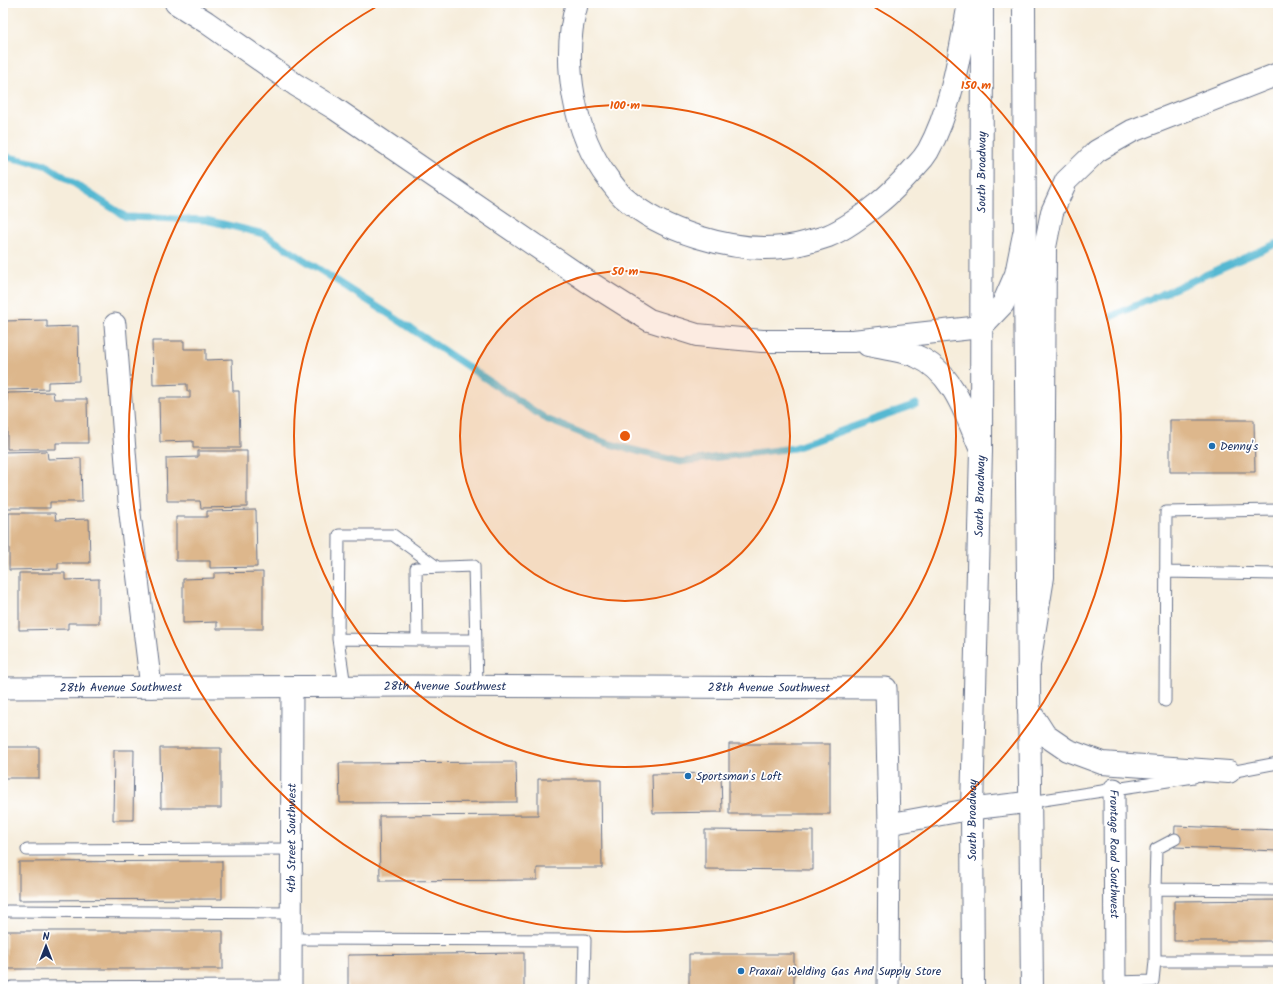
<svg xmlns="http://www.w3.org/2000/svg" width="1281" height="992" viewBox="0 0 1281 992" font-family="Kalam,sans-serif">
<rect width="100%" height="100%" fill="#fff"/>
<filter id="ink" filterUnits="userSpaceOnUse"><feTurbulence type="fractalNoise" baseFrequency=".025" numOctaves="2"/><feDisplacementMap in="SourceGraphic" scale="8" xChannelSelector="R" yChannelSelector="G"/><feConvolveMatrix kernelMatrix="1 2 1 2 8 2 1 2 1" color-interpolation-filters="sRGB"/></filter>
<filter id="wash" filterUnits="userSpaceOnUse"><feTurbulence type="fractalNoise" baseFrequency=".012" numOctaves="4" result="noise"/><feDisplacementMap in="SourceGraphic" scale="16" xChannelSelector="R" yChannelSelector="G"/><feGaussianBlur stdDeviation="0.9" result="paint"/><feColorMatrix in="noise" values="0 0 0 0 0 0 0 0 0 0 0 0 0 0 0 0 0 1.4 0 .05"/><feComposite in="paint" operator="in"/></filter>
<g filter="url(#wash)">
<rect width="100%" height="100%" fill="#f6eddb"/>
<g fill="none" stroke-linecap="round" stroke-linejoin="round">
<path stroke="#54b8d2" stroke-width="7" d="M 3,156 L 46,165 L 126,217 L 206,220 L 264,234 L 398,320 L 546,419 L 606,443 L 680,462 L 794,448 L 916,404
M 1112,316 L 1278,243"/>
</g>
<g id="blocks">
<path fill="#ddb78c" d="M 47,320 L 47,327 L 78,326 L 79,381 L 48,382 L 48,389 L 3,390 L 3,321 Z
M 152,341 L 184,341 L 184,349 L 206,349 L 206,360 L 232,359 L 233,391 L 239,391 L 240,448 L 193,448 L 193,441 L 160,442 L 159,398 L 190,398 L 190,391 L 187,391 L 187,384 L 153,385 Z
M 53,392 L 54,399 L 87,399 L 88,443 L 56,443 L 56,449 L 7,449 L 7,393 Z
M 1170,420 L 1254,420 L 1255,472 L 1170,472 Z
M 47,451 L 48,459 L 81,458 L 82,502 L 50,502 L 50,508 L 3,508 L 3,452 Z
M 198,451 L 247,451 L 247,507 L 201,508 L 200,501 L 167,501 L 166,458 L 198,457 Z
M 256,510 L 257,567 L 210,568 L 210,561 L 176,561 L 176,517 L 207,517 L 207,511 Z
M 9,513 L 55,513 L 56,520 L 89,519 L 90,563 L 58,563 L 58,569 L 9,570 Z
M 263,572 L 263,629 L 217,629 L 217,622 L 183,623 L 183,579 L 214,578 L 214,573 Z
M 19,573 L 65,573 L 65,580 L 99,579 L 99,623 L 68,623 L 68,629 L 19,630 Z
M 729,744 L 830,744 L 830,814 L 729,814 Z
M 3,747 L 39,747 L 39,778 L 3,778 Z
M 160,748 L 221,748 L 221,808 L 161,808 Z
M 114,750 L 134,750 L 133,820 L 113,820 Z
M 516,762 L 517,802 L 340,803 L 339,763 Z
M 721,773 L 722,812 L 653,813 L 652,774 Z
M 538,779 L 601,779 L 602,868 L 537,868 L 537,880 L 380,881 L 379,816 L 538,815 Z
M 1175,826 L 1278,830 L 1278,851 L 1174,847 Z
M 705,830 L 813,831 L 813,870 L 705,869 Z
M 222,861 L 222,899 L 19,900 L 19,862 Z
M 1278,900 L 1278,941 L 1174,941 L 1174,901 Z
M 6,931 L 223,931 L 223,969 L 6,969 Z
M 524,953 L 524,989 L 348,989 L 348,955 Z
M 689,954 L 794,954 L 794,989 L 689,989 Z"/>
</g>
</g>
<g filter="url(#ink)">
<use href="#blocks" fill-opacity="0" stroke="#68728a" stroke-width="1"/>
<g fill="none" stroke-linecap="round" stroke-linejoin="round">
<defs>
<path id="service" d="M 1165,572 L 1278,574
M 338,639 L 417,640
M 475,640 L 417,640 L 416,568 L 474,566 L 477,686
M 345,686 L 338,639 L 339,535 L 393,535 L 437,567
M 1165,701 L 1166,512 L 1278,510
M 1225,773 L 1278,763
M 1030,802 L 1194,777
M 27,850 L 291,849
M 1155,889 L 1156,849 L 1175,839
M 7,911 L 292,913
M 292,939 L 585,940 L 584,989
M 1155,961 L 1278,961
M 1115,982 L 1153,981 L 1155,961 L 1155,889 L 1278,890
M 12,987 L 291,986"/>
<g id="minor">
<path d="M 115,324 L 130,514 L 151,687"/>
<path id="s1" d="M 3,688 L 413,686 L 886,688 L 889,824 L 888,989"/>
<path id="s2" d="M 1114,789 L 1115,989"/>
<path d="M 889,824 L 972,809 L 1030,802"/>
<path id="s3" d="M 291,989 L 292,687"/>
</g>
<g id="trunk">
<path d="M 1024,3 L 1025,281 L 1032,989"/>
<path d="M 1029,710 L 1045,735 L 1067,750 L 1102,763 L 1229,772"/>
<path id="s4" d="M 973,989 L 972,809 L 981,450 L 982,3"/>
</g>
<path id="motorway" d="M 176,3 L 206,22 L 296,85 L 334,108 L 587,281 L 649,320 L 697,335 L 762,341 L 853,341 L 981,327 L 1003,304 L 1016,274 L 1024,234
M 577,3 C 561,60 573,133 609,180 C 614,186 618,192 623,197 C 661,231 732,253 783,247 C 795,246 816,240 828,236 C 843,230 864,215 876,205 C 892,193 904,179 917,165 C 921,161 925,156 928,151 C 952,108 960,51 969,3
M 868,345 C 882,348 903,351 916,356 C 954,372 966,416 981,450
M 1028,671 L 1043,577 L 1045,247 L 1052,212 L 1066,181 L 1097,151 L 1132,131 L 1278,74"/>
</defs>
<use href="#service" stroke="#68728a" stroke-width="13"/>
<use href="#minor" stroke="#68728a" stroke-width="23"/>
<use href="#trunk" stroke="#68728a" stroke-width="24"/>
<use href="#motorway" stroke="#68728a" stroke-width="24"/>
<use href="#service" stroke="#fff" stroke-width="11"/>
<use href="#minor" stroke="#fff" stroke-width="21"/>
<use href="#trunk" stroke="#fff" stroke-width="22"/>
<use href="#motorway" stroke="#fff" stroke-width="22"/>
</g>
</g>
<circle cx="625" cy="436" r="165" fill="#e8590c" fill-opacity=".12"/>
<g fill="none" stroke="#e8590c" stroke-width="2">
<circle cx="625" cy="436" r="165"/>
<circle cx="625" cy="436" r="331"/>
<path d="M869 4A496 496 0 1 1 381 4"/>
</g>
<g fill="#1f6fb2" stroke="#fff" stroke-width="1.5">
<circle cx="1212" cy="446" r="4"/>
<circle cx="688" cy="776" r="4"/>
<circle cx="741" cy="971" r="4"/>
</g>
<g text-anchor="middle" stroke-width="3.5" stroke-linejoin="round" paint-order="stroke">
<g font-size="12" fill="#1b2f5e" stroke="#fff">
<text dy="4" stroke="none"><textPath href="#s4" startOffset="817">South Broadway</textPath></text>
<text dy="4" stroke="none"><textPath href="#s4" startOffset="493">South Broadway</textPath></text>
<text dy="4" stroke="none"><textPath href="#s1" startOffset="442">28th Avenue Southwest</textPath></text>
<text dy="4" stroke="none"><textPath href="#s1" startOffset="118">28th Avenue Southwest</textPath></text>
<text dy="4" stroke="none"><textPath href="#s1" startOffset="766">28th Avenue Southwest</textPath></text>
<text dy="4" stroke="none"><textPath href="#s4" startOffset="169">South Broadway</textPath></text>
<text dy="4" stroke="none"><textPath href="#s3" startOffset="151">4th Street Southwest</textPath></text>
<text dy="4" stroke="none"><textPath href="#s2" startOffset="65">Frontage Road Southwest</textPath></text>
</g>
<g font-size="12" fill="#1b2f5e" stroke="#fff" text-anchor="start">
<text x="1220" y="450">Denny's</text>
<text x="696" y="780">Sportsman's Loft</text>
<text x="749" y="975">Praxair Welding Gas And Supply Store</text>
</g>
</g>
<circle cx="625" cy="436" r="6" fill="#e8590c" stroke="#fff" stroke-width="2"/>
<g font-size="12" text-anchor="middle" font-weight="bold" fill="#e8590c" stroke="#fff" stroke-width="3.5" stroke-linejoin="round" paint-order="stroke">
<text x="976" y="89">150 m</text>
<text x="625" y="109">100 m</text>
<text x="625" y="275">50 m</text>
</g>
<rect width="1281" height="992" fill="none" stroke="#fff" stroke-width="16"/>
<g transform="translate(46 946)" stroke="#ffffff" stroke-width="3" paint-order="stroke">
<path d="M0-3L7 15L0 10L-7 15Z" fill="#1b2f5e"/>
<text y="-6" font-size="11" font-weight="bold" text-anchor="middle" fill="#1b2f5e">N</text>
</g>
</svg>
